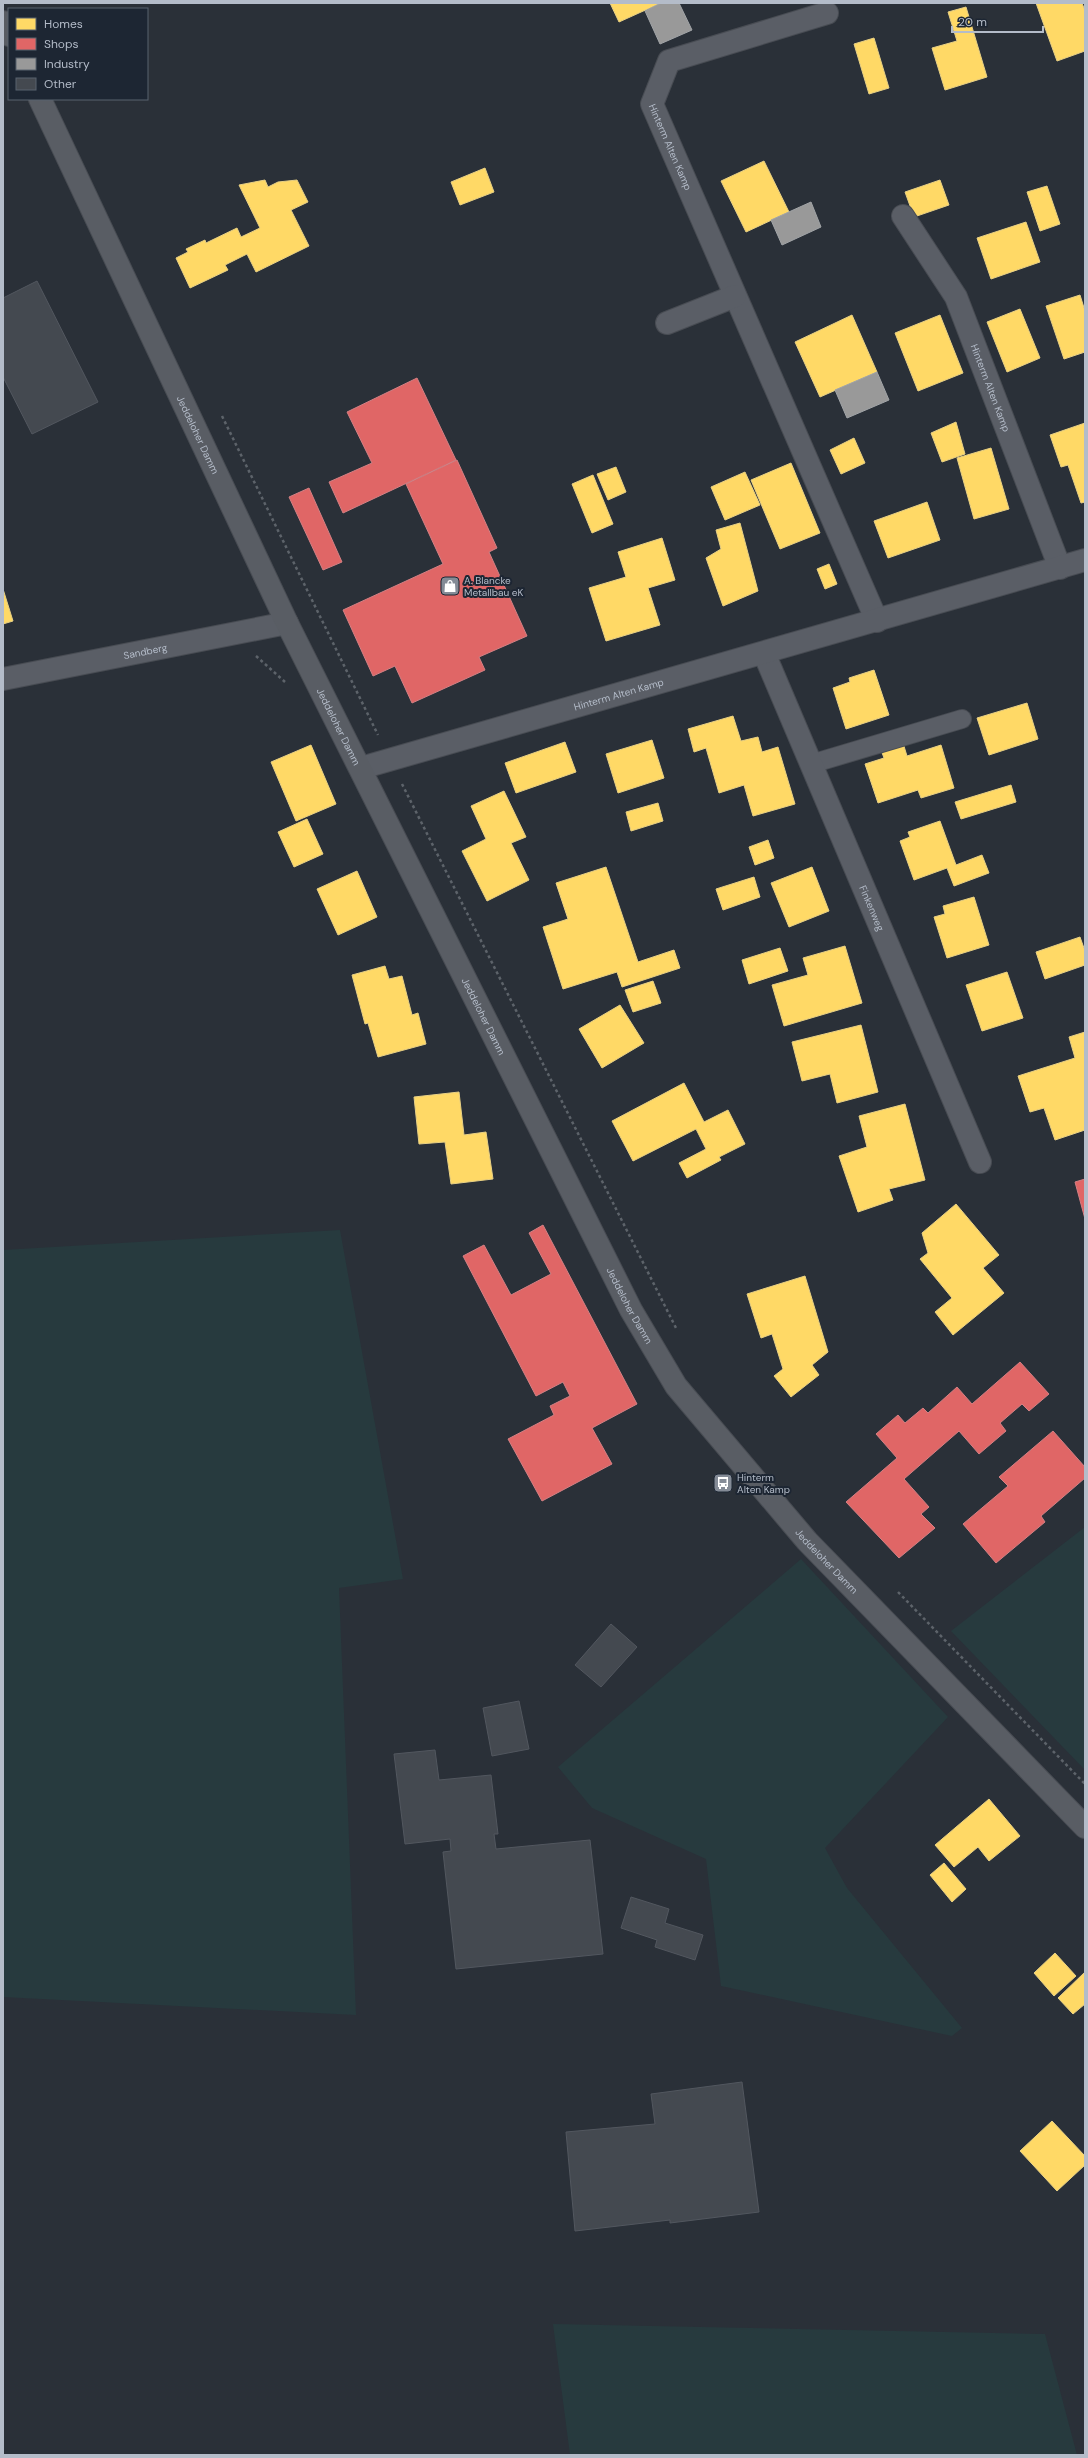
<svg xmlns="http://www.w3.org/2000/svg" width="1088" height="2458" viewBox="0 0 1088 2458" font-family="'DM Sans',sans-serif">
<rect width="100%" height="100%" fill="#2a3038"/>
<path fill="#273a3e" d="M 340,1230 L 403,1579 L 339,1588 L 356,2015 L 3,1997 L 3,1250 Z
M 1085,1527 L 1085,1770 L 951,1631 Z
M 801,1559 L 948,1717 L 825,1848 L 847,1888 L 962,2028 L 952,2036 L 721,1986 L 706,1859 L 592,1808 L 558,1767 Z
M 553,2324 L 1045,2334 L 1077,2455 L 570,2455 Z"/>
<path fill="#ffd966" stroke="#e8d084" d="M 610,3 L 661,3 L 619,22 Z
M 1036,3 L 1082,3 L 1085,11 L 1085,51 L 1057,61 Z
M 966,7 L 987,77 L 945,90 L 932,48 L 957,41 L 948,12 Z
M 874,38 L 889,88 L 869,94 L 854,44 Z
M 764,161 L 789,212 L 746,232 L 721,181 Z
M 485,168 L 494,192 L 460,205 L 451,182 Z
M 265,180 L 268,187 L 278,182 L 297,180 L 308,202 L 291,210 L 309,246 L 256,272 L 247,254 L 225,265 L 228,270 L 190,288 L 176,258 L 188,252 L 186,249 L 205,240 L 206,243 L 237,228 L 241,237 L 260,228 L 239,185 Z
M 940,180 L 949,205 L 914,217 L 905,192 Z
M 1047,186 L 1060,224 L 1040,231 L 1027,192 Z
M 1026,222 L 1040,262 L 991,279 L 977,238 Z
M 1080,295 L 1085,311 L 1085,352 L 1064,359 L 1046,306 Z
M 1020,309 L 1040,358 L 1007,372 L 987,322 Z
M 852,315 L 877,372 L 820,397 L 795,342 Z
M 940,315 L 963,373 L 918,391 L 895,333 Z
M 956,422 L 965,454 L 942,462 L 931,433 Z
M 1085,423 L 1085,502 L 1081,503 L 1068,465 L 1061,467 L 1050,435 Z
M 854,438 L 865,463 L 841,474 L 830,450 Z
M 991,448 L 1009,509 L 974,519 L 957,458 Z
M 791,463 L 820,533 L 780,549 L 751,480 Z
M 616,467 L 626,492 L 608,500 L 597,474 Z
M 745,472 L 760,505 L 725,520 L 711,487 Z
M 593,475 L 613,524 L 592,533 L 572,484 Z
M 927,502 L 940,540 L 888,558 L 874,521 Z
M 740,523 L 758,591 L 723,606 L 706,558 L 721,549 L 716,530 Z
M 662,538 L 675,580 L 648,588 L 660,625 L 606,641 L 589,588 L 626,577 L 618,552 Z
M 829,564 L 837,584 L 825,589 L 817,569 Z
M 3,589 L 13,621 L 3,624 Z
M 874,670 L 889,715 L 846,729 L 833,688 L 850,682 L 849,678 Z
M 1027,703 L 1038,739 L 989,755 L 977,718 Z
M 733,716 L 741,741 L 758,737 L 762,752 L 778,747 L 795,804 L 753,816 L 744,785 L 719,793 L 706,748 L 694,752 L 688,729 Z
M 652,740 L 664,778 L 618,793 L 606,754 Z
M 565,742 L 576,772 L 516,793 L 505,763 Z
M 903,743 L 907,756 L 941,745 L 954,788 L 921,798 L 918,790 L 878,803 L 865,764 L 884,758 L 881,750 Z
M 311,745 L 336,804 L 296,821 L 271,762 Z
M 1011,785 L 1016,802 L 961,819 L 955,802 Z
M 504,791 L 526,837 L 511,843 L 529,880 L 487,901 L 462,851 L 486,839 L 471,806 Z
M 658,803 L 663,821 L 631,831 L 626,812 Z
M 307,819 L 323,854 L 294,867 L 278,832 Z
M 940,821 L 956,865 L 982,855 L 989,873 L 954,886 L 947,868 L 914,880 L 900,841 L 910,837 L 908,832 Z
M 768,840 L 774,858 L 755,865 L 749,847 Z
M 606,867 L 638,962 L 674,950 L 680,968 L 622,987 L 617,972 L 563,989 L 543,927 L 568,919 L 556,883 Z
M 812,867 L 829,911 L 789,927 L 771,883 Z
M 357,871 L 377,917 L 338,935 L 317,889 Z
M 754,877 L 760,897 L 723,910 L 716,889 Z
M 974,897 L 989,945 L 947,958 L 934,917 L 945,914 L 943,906 Z
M 1080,937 L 1085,951 L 1085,965 L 1045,979 L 1036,952 Z
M 845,946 L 862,1003 L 784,1026 L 772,985 L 808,975 L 803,958 Z
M 780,948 L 788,971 L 749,984 L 742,960 Z
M 385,966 L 389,979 L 402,976 L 412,1015 L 418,1013 L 426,1044 L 378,1057 L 368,1023 L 365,1024 L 352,975 Z
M 1007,972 L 1023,1018 L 982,1031 L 966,985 Z
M 653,981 L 661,1003 L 633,1012 L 625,990 Z
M 620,1005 L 644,1043 L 602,1068 L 579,1029 Z
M 861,1025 L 878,1092 L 837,1103 L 830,1074 L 802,1081 L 792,1042 Z
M 1085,1032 L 1085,1130 L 1055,1140 L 1044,1108 L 1030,1112 L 1018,1076 L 1075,1058 L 1069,1037 Z
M 684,1083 L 704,1122 L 728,1110 L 745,1144 L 719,1157 L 721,1160 L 687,1178 L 679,1163 L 706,1149 L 696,1129 L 633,1161 L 612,1121 Z
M 459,1092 L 464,1135 L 486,1132 L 493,1179 L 451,1184 L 445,1142 L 419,1144 L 414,1097 Z
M 905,1104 L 925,1180 L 889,1189 L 893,1200 L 858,1212 L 839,1156 L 867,1147 L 859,1116 Z
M 956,1204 L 999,1255 L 983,1268 L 1004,1293 L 953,1335 L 935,1312 L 952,1298 L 920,1259 L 928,1253 L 922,1233 Z
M 805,1276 L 828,1352 L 812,1365 L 819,1375 L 791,1397 L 774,1376 L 783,1369 L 772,1334 L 761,1338 L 747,1294 Z
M 989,1799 L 1020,1836 L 989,1861 L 978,1847 L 954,1867 L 935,1845 Z
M 944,1863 L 966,1889 L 952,1902 L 930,1875 Z
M 1055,1953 L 1076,1976 L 1054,1996 L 1034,1973 Z
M 1085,1972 L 1085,2004 L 1073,2014 L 1058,1998 Z
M 1052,2121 L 1085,2156 L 1085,2165 L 1057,2191 L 1020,2151 Z"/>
<path fill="#e06666" stroke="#d38084" d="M 417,378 L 456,460 L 343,513 L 329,482 L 372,463 L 347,412 Z
M 457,460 L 497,548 L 489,552 L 527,636 L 479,657 L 485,670 L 412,703 L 395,666 L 373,676 L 343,610 L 443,564 L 406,484 Z
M 309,488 L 342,562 L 323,570 L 289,497 Z
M 1085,1179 L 1085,1219 L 1075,1182 Z
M 543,1225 L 637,1404 L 592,1428 L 612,1464 L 542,1501 L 508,1439 L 554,1415 L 550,1406 L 570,1396 L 563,1382 L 536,1396 L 463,1256 L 484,1245 L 511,1295 L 551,1274 L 529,1233 Z
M 1020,1362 L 1049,1394 L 1029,1411 L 1022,1404 L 1000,1423 L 1006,1431 L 979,1454 L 959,1431 L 904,1479 L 929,1507 L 921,1514 L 935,1528 L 899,1558 L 846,1502 L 897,1458 L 876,1434 L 898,1415 L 905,1423 L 923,1408 L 928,1413 L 957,1387 L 972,1404 Z
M 1053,1431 L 1085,1467 L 1085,1478 L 1041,1516 L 1045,1522 L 996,1563 L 963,1524 L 1008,1486 L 999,1477 Z"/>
<path fill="#999" stroke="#a1a4a7" d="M 661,3 L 679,3 L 692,30 L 660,44 L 645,11 Z
M 811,202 L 821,227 L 782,245 L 771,220 Z
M 877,372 L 889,400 L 847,418 L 835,390 Z"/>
<path fill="#444950" stroke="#52575f" d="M 37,281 L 98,402 L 32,434 L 3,377 L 3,298 Z
M 611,1624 L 637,1647 L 601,1687 L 575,1665 Z
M 519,1701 L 529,1749 L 492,1756 L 483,1708 Z
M 435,1750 L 439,1780 L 491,1775 L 498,1834 L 494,1834 L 496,1849 L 590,1840 L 603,1954 L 456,1969 L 443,1852 L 451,1851 L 450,1839 L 405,1844 L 394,1754 Z
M 631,1897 L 669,1909 L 665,1923 L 703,1935 L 695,1960 L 655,1947 L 657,1940 L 621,1928 Z
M 742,2082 L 759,2212 L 670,2223 L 670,2220 L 575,2231 L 566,2132 L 655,2124 L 651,2094 Z"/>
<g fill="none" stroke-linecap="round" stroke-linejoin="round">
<defs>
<path id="lane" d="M 811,764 L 962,719"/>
<g id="street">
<path id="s1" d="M 827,13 L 669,61 L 652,104 L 877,621"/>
<path id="s2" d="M 903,216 L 956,297 L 1060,568"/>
<path d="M 667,323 L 735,296"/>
<path id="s3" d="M 764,653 L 980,1162"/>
<path id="s4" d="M 3,679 L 287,623"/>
<path id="s5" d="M 361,768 L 1085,560"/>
</g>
<g id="secondary">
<path d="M 3,22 L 9,35"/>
<path id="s6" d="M 40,99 L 287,623 L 631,1310 L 676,1386 L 807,1541 L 1085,1827"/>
</g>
</defs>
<use href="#lane" stroke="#484c53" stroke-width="20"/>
<use href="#street" stroke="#484c53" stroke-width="24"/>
<use href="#secondary" stroke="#484c53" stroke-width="24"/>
<path stroke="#5d636a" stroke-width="2.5" stroke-dasharray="3 3" stroke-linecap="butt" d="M 222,416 L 378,735
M 256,656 L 285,682
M 402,784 L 676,1328
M 898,1592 L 1085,1784"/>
<use href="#lane" stroke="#5a5e66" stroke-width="18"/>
<use href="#street" stroke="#5a5e66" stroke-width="22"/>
<use href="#secondary" stroke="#595d64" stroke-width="22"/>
</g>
<defs>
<symbol id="shop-square" viewBox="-11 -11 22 22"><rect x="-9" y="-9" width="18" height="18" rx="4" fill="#848b96" stroke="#1d2633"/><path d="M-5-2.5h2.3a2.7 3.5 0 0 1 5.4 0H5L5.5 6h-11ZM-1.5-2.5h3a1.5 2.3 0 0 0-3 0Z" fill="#fff"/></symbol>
<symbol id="bus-square" viewBox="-11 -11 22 22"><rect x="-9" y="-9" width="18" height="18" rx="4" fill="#848b96" stroke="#1d2633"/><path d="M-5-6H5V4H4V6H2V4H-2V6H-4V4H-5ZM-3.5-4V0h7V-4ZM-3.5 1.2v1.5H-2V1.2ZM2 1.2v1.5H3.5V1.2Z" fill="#fff"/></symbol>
</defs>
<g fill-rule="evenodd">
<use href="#shop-square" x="439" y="575" width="22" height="22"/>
<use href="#bus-square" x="712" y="1472" width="22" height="22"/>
</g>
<g text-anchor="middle" stroke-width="4" stroke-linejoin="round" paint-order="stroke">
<g font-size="10" fill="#b4bcc9" stroke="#1d2633">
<text dy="4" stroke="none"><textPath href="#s1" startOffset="258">Hinterm Alten Kamp</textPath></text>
<text dy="4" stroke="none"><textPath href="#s2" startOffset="194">Hinterm Alten Kamp</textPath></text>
<text dy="4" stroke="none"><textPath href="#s6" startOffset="371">Jeddeloher Damm</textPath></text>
<text dy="4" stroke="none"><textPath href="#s4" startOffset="145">Sandberg</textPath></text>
<text dy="4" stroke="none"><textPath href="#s5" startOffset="268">Hinterm Alten Kamp</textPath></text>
<text dy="4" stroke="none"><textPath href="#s6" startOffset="695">Jeddeloher Damm</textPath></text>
<text dy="4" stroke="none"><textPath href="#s3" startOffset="277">Finkenweg</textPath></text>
<text dy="4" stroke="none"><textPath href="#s6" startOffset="1019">Jeddeloher Damm</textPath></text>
<text dy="4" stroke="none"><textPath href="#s6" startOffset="1343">Jeddeloher Damm</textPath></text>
<text dy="4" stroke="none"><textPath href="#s6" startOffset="1667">Jeddeloher Damm</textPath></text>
</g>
<g font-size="10" fill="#b4bcc9" stroke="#1d2633" text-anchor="start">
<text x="464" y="584">A. Blancke<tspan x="464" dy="12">Metallbau eK</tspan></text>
<text x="737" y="1481">Hinterm<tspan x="737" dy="12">Alten Kamp</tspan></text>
</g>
</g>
<rect width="1088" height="2458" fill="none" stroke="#b4bcc9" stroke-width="8"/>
<rect x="8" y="8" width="140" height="92" fill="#1d2633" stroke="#59626f"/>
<rect x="16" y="18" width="20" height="12" fill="#ffd966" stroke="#59626f"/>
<text x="44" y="28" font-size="12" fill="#b4bcc9">Homes</text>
<rect x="16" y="38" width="20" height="12" fill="#e06666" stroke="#59626f"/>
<text x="44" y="48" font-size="12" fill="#b4bcc9">Shops</text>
<rect x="16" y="58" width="20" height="12" fill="#999999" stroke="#59626f"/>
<text x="44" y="68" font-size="12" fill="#b4bcc9">Industry</text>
<rect x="16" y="78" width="20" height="12" fill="#444950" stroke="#59626f"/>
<text x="44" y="88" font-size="12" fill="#b4bcc9">Other</text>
<path d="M952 26v6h91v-6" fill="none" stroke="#b4bcc9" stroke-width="2"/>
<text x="958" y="26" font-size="12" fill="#b4bcc9" stroke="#1d2633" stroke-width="3" paint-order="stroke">20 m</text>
</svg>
